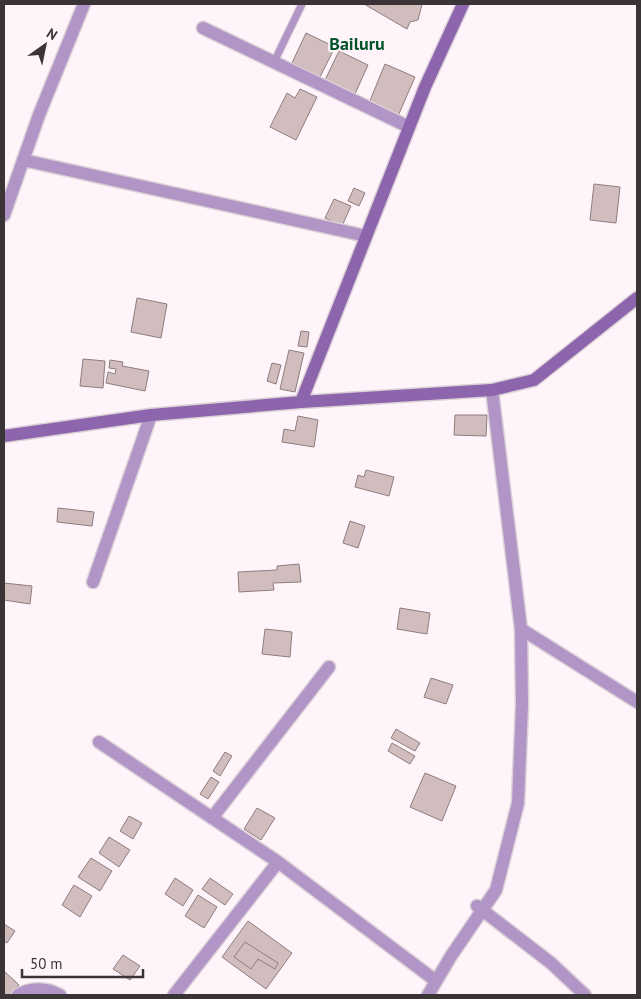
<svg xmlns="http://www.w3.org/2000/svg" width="641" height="999" viewBox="0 0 641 999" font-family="'PT Sans',sans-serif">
<rect width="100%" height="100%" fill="#fef4fa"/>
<path fill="#d1bdbd" stroke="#8f7d7d" d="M 364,4 L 422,4 L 418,20 L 410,22 L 407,29 Z
M 306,33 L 335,47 L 320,77 L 292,63 Z
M 339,51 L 368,65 L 355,94 L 325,80 Z
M 385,64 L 415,77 L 398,116 L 369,103 Z
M 300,89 L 317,97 L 296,140 L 270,127 L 287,93 L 295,98 Z
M 594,184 L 620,187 L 616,223 L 590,220 Z
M 354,188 L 365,193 L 359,206 L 348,201 Z
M 334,199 L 351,206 L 342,226 L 325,218 Z
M 137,298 L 167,304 L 161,338 L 131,332 Z
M 301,331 L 309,332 L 307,347 L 298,346 Z
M 289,350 L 304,353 L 295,392 L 280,389 Z
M 83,359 L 105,361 L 103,388 L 80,386 Z
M 110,360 L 123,362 L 122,366 L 149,371 L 145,391 L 106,383 L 108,372 L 115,374 L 116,369 L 109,368 Z
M 272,363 L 281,365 L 276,384 L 267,381 Z
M 455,415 L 487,415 L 486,436 L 454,435 Z
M 298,416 L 318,420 L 314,447 L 282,442 L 284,429 L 295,431 Z
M 366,470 L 394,477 L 389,496 L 355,487 L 358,475 L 364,477 Z
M 58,508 L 94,512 L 92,526 L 57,522 Z
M 350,521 L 365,526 L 358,548 L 343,543 Z
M 299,564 L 301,582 L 273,583 L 274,590 L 239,592 L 238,572 L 277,570 L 277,566 Z
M 4,583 L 32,586 L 30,604 L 4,600 Z
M 400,608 L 430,613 L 427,634 L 397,629 Z
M 265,629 L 292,632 L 290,657 L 262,654 Z
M 431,678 L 453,685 L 446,704 L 424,697 Z
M 396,729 L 420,743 L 415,751 L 391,738 Z
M 392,743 L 415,756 L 410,764 L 388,751 Z
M 225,752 L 232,756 L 220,776 L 213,771 Z
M 425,773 L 456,786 L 442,821 L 410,807 Z
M 211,777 L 219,782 L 208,799 L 200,794 Z
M 257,808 L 275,818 L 261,840 L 244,829 Z
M 129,816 L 142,823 L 133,839 L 120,831 Z
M 109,837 L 130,850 L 119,867 L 99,853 Z
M 91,858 L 112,871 L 100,891 L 78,877 Z
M 175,878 L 193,890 L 183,906 L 165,894 Z
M 210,878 L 233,894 L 225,905 L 202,889 Z
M 74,885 L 92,896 L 80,917 L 62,905 Z
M 198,895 L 217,907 L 204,928 L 185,916 Z
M 248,921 L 292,953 L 266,989 L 222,957 Z
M 4,924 L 15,931 L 7,943 L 4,941 Z
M 245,942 L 278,963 L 275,969 L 258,959 L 251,969 L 234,957 Z
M 123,955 L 140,966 L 130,980 L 113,969 Z
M 4,971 L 19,985 L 10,995 L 4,995 Z"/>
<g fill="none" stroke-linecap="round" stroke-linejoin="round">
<defs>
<path id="service" d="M 274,62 L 302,4"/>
<path id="minor" d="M 203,28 L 409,127
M 23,160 L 366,236
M 4,215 L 39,115 L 84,4
M 93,582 L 151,415
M 521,629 L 637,702
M 99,742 L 278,862 L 436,981
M 212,818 L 329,667
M 477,906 L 551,963 L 585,995
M 18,995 C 32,987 46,988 60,995
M 174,995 L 278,862"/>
<path id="tertiary" d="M 428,995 L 451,956 L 496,890 L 518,803 L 522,705 L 521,629 L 492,390"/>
<path id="secondary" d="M 301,402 L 492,390 L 534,380 L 637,298
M 4,436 L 151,415 L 301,402 L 425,87 L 463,4"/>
</defs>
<use href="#service" stroke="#dbd1d7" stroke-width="9"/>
<use href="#minor" stroke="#dbd1d7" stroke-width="15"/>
<use href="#tertiary" stroke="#dbd1d7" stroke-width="15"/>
<use href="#secondary" stroke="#dbd1d7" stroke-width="15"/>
<use href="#service" stroke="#b095c6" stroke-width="7"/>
<use href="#minor" stroke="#b095c6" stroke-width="12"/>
<use href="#tertiary" stroke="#b095c6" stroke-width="12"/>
<use href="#secondary" stroke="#8d65ac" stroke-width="12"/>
</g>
<g text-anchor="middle" stroke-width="4.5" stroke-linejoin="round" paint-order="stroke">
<g font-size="18" font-weight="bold" fill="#005228" stroke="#fef4fa">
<text x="357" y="50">Bailuru</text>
</g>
</g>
<rect width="641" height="999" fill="none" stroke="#3a3437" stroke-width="10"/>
<g transform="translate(45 45) rotate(33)" stroke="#fef4fa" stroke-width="4" paint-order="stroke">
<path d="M0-4L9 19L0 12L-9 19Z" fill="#3a3437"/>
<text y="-8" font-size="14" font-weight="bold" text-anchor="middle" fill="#3a3437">N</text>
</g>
<path d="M22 969v8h121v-8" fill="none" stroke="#3a3437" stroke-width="2.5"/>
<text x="30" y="969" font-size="15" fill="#3a3437" stroke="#fef4fa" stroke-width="4" paint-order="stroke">50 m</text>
</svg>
